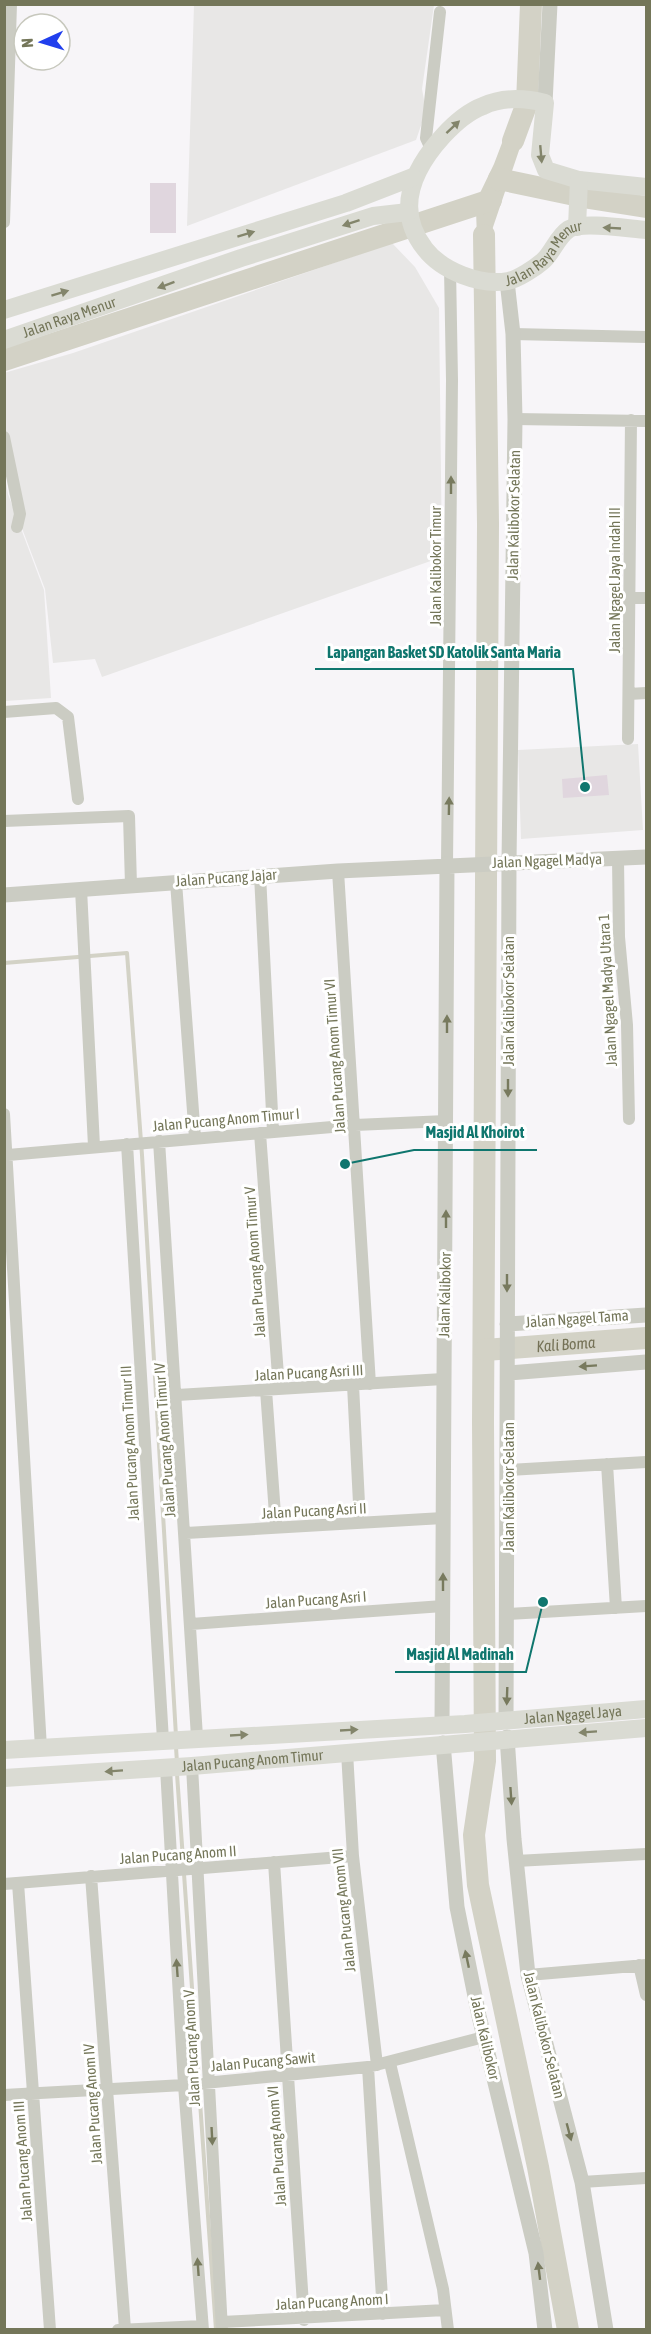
<svg xmlns="http://www.w3.org/2000/svg" width="651" height="2334" viewBox="0 0 651 2334" font-family="'Asap Condensed',sans-serif">
<rect width="100%" height="100%" fill="#f7f5f8"/>
<path fill="#e8e7e6" d="M 194,5 L 434,5 L 422,89 L 426,111 L 416,140 L 187,226 Z
M 392,243 L 415,267 L 439,308 L 442,557 L 102,677 L 95,659 L 53,663 L 45,589 L 9,494 L 5,466 L 4,373 L 73,353 Z
M 4,472 L 8,494 L 44,590 L 51,698 L 5,701 Z
M 638,744 L 643,830 L 521,839 L 518,750 Z"/>
<path fill="#e0d6de" d="M 150,183 L 176,183 L 176,233 L 150,233 Z
M 607,775 L 609,795 L 563,798 L 562,779 Z"/>
<path fill="#d3d2c6" d="M 515,109 L 531,115 L 491,233 L 492,266 L 478,267 L 476,210 L 480,193 L 494,164 Z"/>
<g fill="none" stroke-linecap="round" stroke-linejoin="round">
<path stroke="#d3d2c6" stroke-width="4" d="M 4,963 L 127,953 L 142,1155 L 176,1736
M 176,1747 L 177,1763
M 177,1774 L 216,2330"/>
<g stroke="#d3d2c6" stroke-width="22">
<path d="M 513,141 L 527,103 L 531,4"/>
<path d="M 499,179 L 570,194"/>
<path d="M 589,198 L 646,207"/>
<path d="M 484,235 L 488,524 L 483,1422 L 485,1761 L 474,1835 L 478,1885 L 538,2167 L 568,2330"/>
<path d="M 4,360 L 491,200"/>
<path id="s1" d="M 485,1350 L 646,1338"/>
</g>
<path stroke="#cbccc3" stroke-width="12" d="M 431,149 L 426,138 L 440,12
M 4,222 L 11,4
M 513,334 L 646,337
M 515,419 L 646,421
M 4,437 L 20,514 L 17,527
M 629,598 L 646,598
M 629,694 L 646,693
M 4,712 L 56,708 L 68,717 L 78,799
M 628,739 L 631,420
M 4,821 L 129,816 L 131,885
M 618,858 L 619,937 L 627,1025 L 629,1119
M 447,864 L 452,380 L 450,268
M 338,871 L 370,1384
M 260,875 L 273,1132
M 176,882 L 195,1138
M 81,889 L 94,1146
M 4,1114 L 41,1748
M 260,1133 L 279,1389
M 159,1141 L 197,1737
M 127,1144 L 163,1740
M 8,1155 L 355,1125 L 446,1121
M 353,1385 L 360,1523
M 266,1390 L 276,1528
M 177,1395 L 443,1379
M 607,1464 L 616,1608
M 509,1470 L 646,1462
M 186,1533 L 443,1518
M 508,1614 L 646,1606
M 191,1624 L 443,1606
M 347,1752 L 353,1856 L 377,2065
M 192,1766 L 222,2330
M 166,1768 L 184,2085 L 203,2330
M 516,1861 L 646,1854
M 274,1862 L 304,2320
M 91,1876 L 125,2329
M 18,1883 L 50,2330
M 4,1884 L 353,1856
M 639,1965 L 646,1995
M 528,1975 L 646,1965
M 390,2063 L 443,2289 L 448,2330
M 368,2067 L 383,2314
M 4,2095 L 184,2085 L 368,2067 L 484,2037
M 582,2182 L 646,2178
M 222,2322 L 445,2310
M 118,2330 L 202,2326"/>
<path stroke="#cbccc3" stroke-width="15" d="M 545,103 L 550,4
M 4,895 L 338,871 L 646,857
M 507,1324 L 646,1315
M 509,1373 L 646,1362
M 506,1720 L 509,862 L 515,419 L 513,334 L 507,281
M 442,1725 L 447,864
M 507,1737 L 514,1839 L 528,1975 L 582,2182 L 606,2330
M 443,1743 L 457,1907 L 479,2016 L 536,2253 L 545,2330"/>
<g stroke="#dadbd3" stroke-width="18">
<path id="s2" d="M 646,187 L 579,180 L 546,170 L 540,155 L 545,103 C 525,98 502,97 483,106 C 467,112 454,124 443,136 C 413,169 394,210 425,249 C 442,271 480,286 508,281 C 518,279 535,268 543,261 C 553,252 557,237 569,229 C 583,221 630,229 646,230"/>
<path d="M 577,227 L 579,180"/>
<path d="M 4,310 L 346,203 L 413,177"/>
<path id="s3" d="M 4,340 L 241,258 L 373,216 L 408,212"/>
<path id="s4" d="M 4,1750 L 465,1724 L 646,1709"/>
<path id="s5" d="M 4,1778 L 192,1766 L 646,1728"/>
</g>
</g>
<defs><path id="oneway-solid" d="M-6-.8H1V-3.2L6.5 0L1 3.2V.8H-6Z" transform="scale(1.5)"/></defs>
<g fill="#83856b">
<use href="#oneway-solid" transform="translate(453 127) rotate(-43)"/>
<use href="#oneway-solid" transform="translate(541 154) rotate(85)"/>
<use href="#oneway-solid" transform="translate(351 223) rotate(162)"/>
<use href="#oneway-solid" transform="translate(612 228) rotate(-177)"/>
<use href="#oneway-solid" transform="translate(246 234) rotate(-17)"/>
<use href="#oneway-solid" transform="translate(166 285) rotate(160)"/>
<use href="#oneway-solid" transform="translate(60 293) rotate(-17)"/>
<use href="#oneway-solid" transform="translate(349 1730) rotate(-3)"/>
<use href="#oneway-solid" transform="translate(588 1732) rotate(176)"/>
<use href="#oneway-solid" transform="translate(239 1735) rotate(-3)"/>
<use href="#oneway-solid" transform="translate(114 1771) rotate(176)"/>
</g>
<g fill="#787a5e">
<use href="#oneway-solid" transform="translate(451 485) rotate(-90)"/>
<use href="#oneway-solid" transform="translate(449 806) rotate(-89)"/>
<use href="#oneway-solid" transform="translate(447 1024) rotate(-90)"/>
<use href="#oneway-solid" transform="translate(508 1088) rotate(90)"/>
<use href="#oneway-solid" transform="translate(446 1219) rotate(-90)"/>
<use href="#oneway-solid" transform="translate(507 1283) rotate(90)"/>
<use href="#oneway-solid" transform="translate(588 1366) rotate(176)"/>
<use href="#oneway-solid" transform="translate(443 1582) rotate(-90)"/>
<use href="#oneway-solid" transform="translate(507 1696) rotate(92)"/>
<use href="#oneway-solid" transform="translate(511 1796) rotate(86)"/>
<use href="#oneway-solid" transform="translate(467 1959) rotate(-102)"/>
<use href="#oneway-solid" transform="translate(177 1968) rotate(-94)"/>
<use href="#oneway-solid" transform="translate(569 2132) rotate(75)"/>
<use href="#oneway-solid" transform="translate(212 2136) rotate(87)"/>
<use href="#oneway-solid" transform="translate(198 2267) rotate(-94)"/>
<use href="#oneway-solid" transform="translate(539 2271) rotate(-97)"/>
</g>
<g text-anchor="middle" stroke-width="6" stroke-linejoin="round" paint-order="stroke">
<g font-size="15" fill="#747659" stroke="#fff">
<text dy="5" stroke="none"><textPath href="#s2" startOffset="549">Jalan Raya Menur</textPath></text>
<text dy="5" stroke="none"><textPath href="#s3" startOffset="69">Jalan Raya Menur</textPath></text>
<text transform="translate(514 515) rotate(-89)" y="5">Jalan Kalibokor Selatan</text>
<text transform="translate(436 566) rotate(-90)" y="5">Jalan Kalibokor Timur</text>
<text transform="translate(615 580) rotate(-90)" y="5">Jalan Ngagel Jaya Indah III</text>
<text transform="translate(547 861) rotate(-2)" y="5">Jalan Ngagel Madya</text>
<text transform="translate(226 878) rotate(-4)" y="5">Jalan Pucang Jajar</text>
<text transform="translate(608 990) rotate(-93)" y="5">Jalan Ngagel Madya Utara 1</text>
<text transform="translate(509 1001) rotate(-90)" y="5">Jalan Kalibokor Selatan</text>
<text transform="translate(335 1056) rotate(-94)" y="5">Jalan Pucang Anom Timur VI</text>
<text transform="translate(226 1120) rotate(-5)" y="5">Jalan Pucang Anom Timur I</text>
<text transform="translate(255 1262) rotate(-94)" y="5">Jalan Pucang Anom Timur V</text>
<text transform="translate(445 1295) rotate(-89)" y="5">Jalan Kalibokor</text>
<text transform="translate(577 1319) rotate(-4)" y="5">Jalan Ngagel Tama</text>
<text transform="translate(309 1373) rotate(-3)" y="5">Jalan Pucang Asri III</text>
<text transform="translate(165 1440) rotate(-94)" y="5">Jalan Pucang Anom Timur IV</text>
<text transform="translate(130 1443) rotate(-93)" y="5">Jalan Pucang Anom Timur III</text>
<text transform="translate(509 1487) rotate(-90)" y="5">Jalan Kalibokor Selatan</text>
<text transform="translate(314 1511) rotate(-3)" y="5">Jalan Pucang Asri II</text>
<text transform="translate(316 1600) rotate(-4)" y="5">Jalan Pucang Asri I</text>
<text dy="5" stroke="none"><textPath href="#s4" startOffset="570">Jalan Ngagel Jaya</textPath></text>
<text dy="5" stroke="none"><textPath href="#s5" startOffset="249">Jalan Pucang Anom Timur</textPath></text>
<text transform="translate(178 1855) rotate(-4)" y="5">Jalan Pucang Anom II</text>
<text transform="translate(344 1910) rotate(-96)" y="5">Jalan Pucang Anom VII</text>
<text transform="translate(544 2035) rotate(76)" y="5">Jalan Kalibokor Selatan</text>
<text transform="translate(485 2038) rotate(77)" y="5">Jalan Kalibokor</text>
<text transform="translate(192 2048) rotate(-93)" y="5">Jalan Pucang Anom V</text>
<text transform="translate(263 2062) rotate(-5)" y="5">Jalan Pucang Sawit</text>
<text transform="translate(93 2104) rotate(-94)" y="5">Jalan Pucang Anom IV</text>
<text transform="translate(277 2146) rotate(-94)" y="5">Jalan Pucang Anom VI</text>
<text transform="translate(23 2161) rotate(-94)" y="5">Jalan Pucang Anom III</text>
<text transform="translate(332 2302) rotate(-3)" y="5">Jalan Pucang Anom I</text>
</g>
<g font-size="16" font-style="italic" fill="#757257" stroke="#fff">
<text dy="6" stroke="none"><textPath href="#s1" startOffset="81">Kali Boma</textPath></text>
</g>
</g>
<path fill="none" stroke="#0f766e" stroke-width="2" d="M585 787L573 669H315M345 1164L414 1150H537M543 1602L526 1672H395"/>
<g fill="#0f766e" stroke="#fff" stroke-width="2">
<circle cx="585" cy="787" r="6"/>
<circle cx="345" cy="1164" r="6"/>
<circle cx="543" cy="1602" r="6"/>
</g>
<g font-size="16" text-anchor="middle" font-weight="bold" fill="#0f766e" stroke="#fff" stroke-width="6" stroke-linejoin="round" paint-order="stroke">
<text x="444" y="658">Lapangan Basket SD Katolik Santa Maria</text>
<text x="475" y="1138">Masjid Al Khoirot</text>
<text x="460" y="1660">Masjid Al Madinah</text>
</g>
<rect width="651" height="2334" fill="none" stroke="#747659" stroke-width="12"/>
<g transform="translate(42 42) rotate(266)"><circle r="28" fill="#ffffff" stroke="#c7c8bd" stroke-width="1.5"/>
<path d="M0-4.5L10 22L0 15L-10 22Z" fill="#213fed"/>
<text y="-9" font-size="16" font-weight="bold" text-anchor="middle" fill="#747659">N</text>
</g>
</svg>
